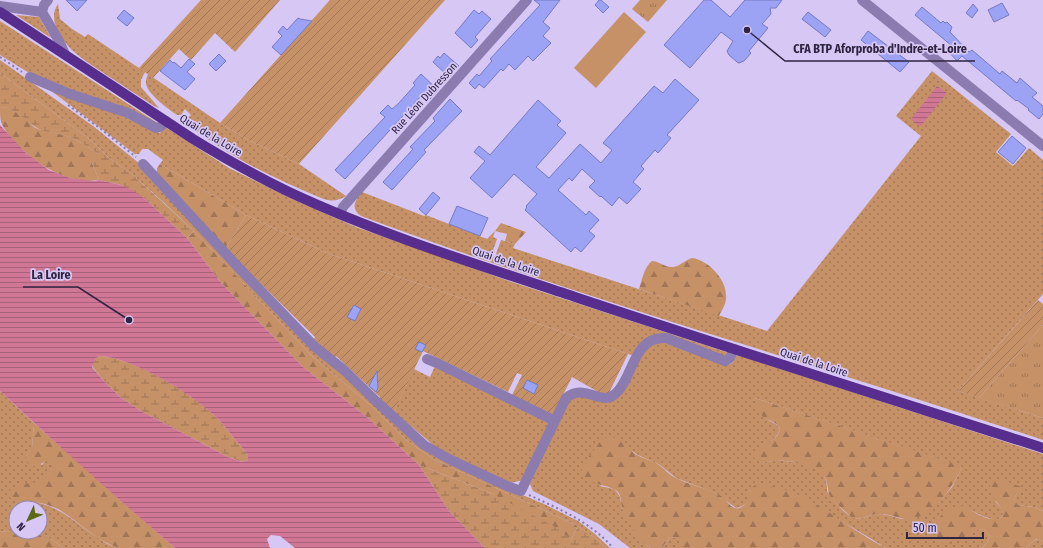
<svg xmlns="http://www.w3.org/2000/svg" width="1043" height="548" viewBox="0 0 1043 548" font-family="'Fira Sans Condensed',sans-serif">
<defs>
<pattern id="grass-dots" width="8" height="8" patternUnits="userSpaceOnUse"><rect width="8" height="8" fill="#c69167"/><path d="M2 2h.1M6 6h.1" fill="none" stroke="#a17656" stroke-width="1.8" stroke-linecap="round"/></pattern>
<pattern id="forest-firs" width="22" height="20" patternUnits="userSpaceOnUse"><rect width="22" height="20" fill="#c69167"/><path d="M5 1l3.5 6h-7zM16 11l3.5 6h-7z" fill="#a17656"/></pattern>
<pattern id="wetland-marsh" width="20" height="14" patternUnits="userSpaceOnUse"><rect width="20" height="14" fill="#c69167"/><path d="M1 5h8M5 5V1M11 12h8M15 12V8" fill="none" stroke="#a17656"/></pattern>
<pattern id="park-tufts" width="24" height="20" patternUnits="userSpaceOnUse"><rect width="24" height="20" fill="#c69167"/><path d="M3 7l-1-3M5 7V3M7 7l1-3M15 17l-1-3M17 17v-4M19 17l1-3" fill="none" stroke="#a17656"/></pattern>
<pattern id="garden-furrows" width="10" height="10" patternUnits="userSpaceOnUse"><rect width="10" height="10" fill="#c69167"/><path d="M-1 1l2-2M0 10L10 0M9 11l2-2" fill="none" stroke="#a17656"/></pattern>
<pattern id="water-rules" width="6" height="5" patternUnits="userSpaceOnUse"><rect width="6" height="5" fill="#d07795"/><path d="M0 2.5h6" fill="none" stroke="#a9617b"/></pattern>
</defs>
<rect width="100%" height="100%" fill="#d6c7f5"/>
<path fill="url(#grass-dots)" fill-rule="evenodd" d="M 58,4 L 60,19 L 72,29 L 85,37 L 88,34 L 145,72 L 141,80 L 141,87 L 159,108 L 154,106 C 137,95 121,84 105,74 C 93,66 82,59 72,50 C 61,39 47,19 58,4 Z
M 16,15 L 39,17 L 51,38 Z
M 0,21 L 159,124 L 39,79 L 0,55 Z
M 0,60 L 93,126 L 145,168 L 345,375 L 417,442 L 513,491 L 544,504 L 578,521 L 595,534 L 610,548 L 606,548 L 598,540 L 578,526 L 435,460 L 406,440 L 374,408 L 313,357 L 194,231 L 161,200 L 133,175 L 108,157 L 92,141 L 0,73 Z
M 932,71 L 1011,134 L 996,152 L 1013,166 L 1029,148 L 1043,160 L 1043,294 L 958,391 L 1043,418 L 1043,440 C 816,364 585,300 361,216 C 350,208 355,201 362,192 L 424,216 L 426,215 L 487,239 L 495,231 L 493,237 L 497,239 L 491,256 L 495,257 L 501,240 L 515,244 L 513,248 L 767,331 L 921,136 L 896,116 Z
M 148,74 L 220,123 L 248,140 L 299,164 L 346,196 C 338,201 330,202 321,198 C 274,178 226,156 187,123 L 186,119 L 191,115 L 185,109 L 181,115 L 177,115 C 168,109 151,96 147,87 C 145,82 146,79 148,74 Z
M 46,87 L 106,108 L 156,132 L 160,133 L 165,127 L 229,168 L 290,198 L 356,227 L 506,280 L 729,353 L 729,355 L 721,356 L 663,335 L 634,356 L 327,253 L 246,215 L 160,164 L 163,160 L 148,149 L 142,149 L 139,154 L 135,154 Z
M 664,340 L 722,364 C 732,365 733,364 736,356 L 738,355 L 1043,454 L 1043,511 L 1034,507 L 1018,505 L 1015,503 L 1014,500 L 1016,495 L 1021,487 L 995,501 L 1002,509 L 1003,515 L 999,519 C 988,520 980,515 971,510 L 940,541 C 951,548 959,538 968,533 C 974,530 979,529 984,529 L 990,536 L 987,543 L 982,548 L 886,548 L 817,506 L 750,490 C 750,499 746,507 736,508 L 715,493 L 676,478 L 660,465 L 638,455 L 632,451 L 600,486 L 614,489 L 617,492 L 620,497 L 622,508 L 647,546 L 651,548 L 630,548 L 599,524 L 533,491 L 530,484 L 568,402 L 577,395 L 606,400 L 646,347 ZM 755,398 L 962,467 L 952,487 L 942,499 L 902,519 C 895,517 886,514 878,514 C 869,514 861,522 852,517 C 846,515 829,497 827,490 C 827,487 827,484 826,481 C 820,461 782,459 765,462 L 761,447 C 770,443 777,438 780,429 L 777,425 L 767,419 Z
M 435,366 L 552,422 L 524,480 L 510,483 L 438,449 L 394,412 L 414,369 L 430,377 Z
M 0,391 L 34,423 L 32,449 L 26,456 L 42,465 L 46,460 L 52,458 L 53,463 L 50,472 L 46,479 L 39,482 L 19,502 C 54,499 71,520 98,538 C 103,542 110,545 117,548 L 63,548 L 53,540 L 38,532 L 40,532 L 40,508 L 16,508 L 16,530 L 0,532 Z
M 670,537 L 677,538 L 680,542 L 680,548 L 662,548 Z
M 1038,539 L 1043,541 L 1043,548 L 1026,548 L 1033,541 Z"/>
<path fill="url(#forest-firs)" d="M 0,107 C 9,107 18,113 25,118 C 28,121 31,124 34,127 C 43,132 54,132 64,135 C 77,139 88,147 99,154 L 92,157 L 92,163 L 99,180 C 68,185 35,164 15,142 C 10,136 4,130 1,122 C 0,118 0,112 0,107 Z
M 160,164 L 246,215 L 225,249 L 157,173 L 157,168 Z
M 501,223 L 526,232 L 515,244 L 505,241 L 507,234 L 495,231 Z
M 194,231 L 313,357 L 374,408 L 406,440 L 435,460 L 578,526 L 571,540 L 491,493 L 419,465 L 368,418 L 303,367 L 222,284 L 187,238 Z
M 692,258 C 708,260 726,279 726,295 C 727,303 722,310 719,316 L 639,289 C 642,280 644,267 652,261 C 659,261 664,267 671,267 C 678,268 685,260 692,258 Z
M 755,398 L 958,465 L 962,467 C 953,487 933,518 909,519 C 898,519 888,513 878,514 C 868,514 861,522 851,517 C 845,511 837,505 831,498 C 828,493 828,489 827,483 C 826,476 816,469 809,467 C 802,464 793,461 785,461 C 775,459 756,468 752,453 C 761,443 776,444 780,429 C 777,423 773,422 767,419 C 758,415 757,407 755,398 Z
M 34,423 L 175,548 L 117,548 L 99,539 L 70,517 L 58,509 L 45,504 L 30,501 L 19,502 L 11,499 L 8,493 C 17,477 43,490 50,471 C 52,466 53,463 51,459 C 41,462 35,473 25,460 L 26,456 L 32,448 Z
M 607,437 C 621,437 626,448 637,455 C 644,459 652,460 659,465 C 665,469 669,475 676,478 C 690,485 707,488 721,496 C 726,499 729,506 735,508 C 738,509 740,508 743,506 C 754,496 744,482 766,485 C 810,491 847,529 886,548 L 680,548 C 680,540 678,538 670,537 L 662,548 L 651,548 L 647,546 C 637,535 628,524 623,510 C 620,504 622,497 618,492 C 611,484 575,485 583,464 L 600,442 Z
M 992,477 L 1022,487 L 1016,495 L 1014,500 L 1018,505 L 1034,507 L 1043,511 L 1043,541 L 1037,539 L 1033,541 L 1026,548 L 982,548 L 987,543 L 990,536 L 984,529 C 968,530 960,543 948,544 C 944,545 940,542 938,538 C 929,525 943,510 956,506 C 966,504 973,512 981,516 C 987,519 993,519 999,519 L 1003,515 C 1000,498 984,500 992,477 Z
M 16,530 L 16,532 C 40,532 44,532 63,548 L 0,548 L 0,532 Z"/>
<path fill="url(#wetland-marsh)" d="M 0,73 L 92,141 L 108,157 L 133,175 L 194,231 L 187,238 L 144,198 L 121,185 L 99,180 L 92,163 L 92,157 L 95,154 L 99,154 C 87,147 76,138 63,135 C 53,132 43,133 34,126 C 23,118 14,108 0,107 Z
M 100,356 C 134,358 194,394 218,419 C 228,430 238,443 248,455 L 248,460 L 242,462 L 228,457 L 141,411 L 120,397 L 102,379 L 92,366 L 96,358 Z
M 419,465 L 491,493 L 561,530 L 571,540 L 578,526 L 598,540 L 606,548 L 485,548 L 449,511 Z"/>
<path fill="url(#park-tufts)" d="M 640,0 L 667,0 L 648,22 L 632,9 Z
M 1043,325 L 1043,418 L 979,398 Z"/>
<path fill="url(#garden-furrows)" d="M 201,0 L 280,0 L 235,52 L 215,33 L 191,60 L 179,49 L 153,78 L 139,68 Z
M 330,0 L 445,0 L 299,164 L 248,140 L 220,123 Z
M 246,215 L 327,253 L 628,354 L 607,397 L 572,377 L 553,415 L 512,395 L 522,375 L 517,373 L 508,392 L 423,351 L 394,412 L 379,399 L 380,397 L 336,356 L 334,359 L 314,339 L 315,337 L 225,249 Z
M 1038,300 L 1043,304 L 1043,325 L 979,398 L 958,391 Z"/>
<path fill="#c69167" d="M 624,12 L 646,32 L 596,88 L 574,68 Z"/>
<path fill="url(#water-rules)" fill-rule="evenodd" d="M 937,86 L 947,93 L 920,127 L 911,119 Z
M 0,125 L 26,153 L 49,170 L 70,178 L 95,181 L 99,180 L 121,185 L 134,191 L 144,198 L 187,238 L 222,284 L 303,367 L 368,418 L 419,465 L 449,511 L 485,548 L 295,548 L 280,536 L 271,535 L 267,539 L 270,548 L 175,548 C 116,497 57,445 0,391 ZM 100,356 C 134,358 194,395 218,419 C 228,430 238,443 248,455 L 248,460 L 242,462 L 228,457 L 141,411 L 120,397 L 102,379 L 92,367 L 96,358 Z"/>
<path fill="#9ca3f4" stroke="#747ac2" d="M 66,0 L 87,0 L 77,11 Z
M 534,0 L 560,0 L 543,22 L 550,28 L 543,36 L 551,43 L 533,61 L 528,56 L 515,70 L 509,64 L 503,71 L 501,69 L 484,88 L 479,84 L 475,89 L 469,83 L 477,74 L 479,76 L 492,61 L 490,59 L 540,5 Z
M 599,0 L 601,0 L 609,7 L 603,13 L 595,5 Z
M 704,0 L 711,0 L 730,17 L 745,0 L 782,0 L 776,8 L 770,8 L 771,14 L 762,24 L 768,28 L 749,51 L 751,53 L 744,61 L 739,63 L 737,62 L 729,55 L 727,51 L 733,41 L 721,32 L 690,68 L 664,45 Z
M 1002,3 L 1009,15 L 994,22 L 988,10 Z
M 973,4 L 978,10 L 972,18 L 966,13 Z
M 922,7 L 941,23 L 943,21 L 945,23 L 947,22 L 952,27 L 950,32 L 969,52 L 972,50 L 1000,74 L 1002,71 L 1017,83 L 1020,78 L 1037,93 L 1032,97 L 1043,106 L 1043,114 L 1039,119 L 1028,110 L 1029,109 L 1017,100 L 1016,101 L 962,56 L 957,61 L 948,51 L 952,46 L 915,15 Z
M 124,10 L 134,18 L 127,26 L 117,18 Z
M 474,10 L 479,14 L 482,11 L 491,19 L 475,37 L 478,40 L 471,48 L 455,33 Z
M 808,12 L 831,30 L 825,37 L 802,19 Z
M 298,18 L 300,19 L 312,21 L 281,55 L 272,47 L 282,36 L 278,32 L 283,26 L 287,30 Z
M 868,31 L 909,62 L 900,72 L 861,40 Z
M 444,53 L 459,66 L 449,77 L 433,62 L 438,56 L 440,58 Z
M 219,54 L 226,61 L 216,71 L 209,64 Z
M 189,59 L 195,64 L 187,72 L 195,79 L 185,90 L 160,71 L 170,60 L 173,63 L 174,62 L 181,68 Z
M 421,74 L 438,90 L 430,99 L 424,93 L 345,179 L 335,170 L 385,117 L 380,113 L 388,105 L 392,109 L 398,104 L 415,85 L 413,83 Z
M 675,79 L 699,100 L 667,135 L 671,138 L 658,153 L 655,150 L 641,166 L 644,169 L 633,182 L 641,189 L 627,204 L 619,197 L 612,206 L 601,196 L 600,197 L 589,187 L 595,181 L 582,169 L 572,181 L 569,178 L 558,190 L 586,215 L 589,211 L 599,220 L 589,231 L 595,236 L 581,252 L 575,247 L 571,252 L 525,210 L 527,207 L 526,206 L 537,194 L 514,174 L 492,198 L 470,178 L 485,161 L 474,152 L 479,146 L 490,155 L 538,100 L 561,121 L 557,125 L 566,133 L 536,167 L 549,178 L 580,144 L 601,163 L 612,150 L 603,143 L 654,86 L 663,93 Z
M 450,99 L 462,111 L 424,150 L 426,152 L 392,190 L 383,182 L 413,149 L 410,147 L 435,121 L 433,118 Z
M 1012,136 L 1026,148 L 1013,164 L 998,152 Z
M 433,192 L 440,198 L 426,215 L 419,209 Z
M 457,206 L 488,218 L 480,236 L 449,224 Z
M 354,305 L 361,309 L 355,321 L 347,317 Z
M 419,342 L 426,345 L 422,352 L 415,349 Z
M 377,371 L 378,388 L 376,392 L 369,386 Z
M 527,380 L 538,385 L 534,394 L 523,388 Z"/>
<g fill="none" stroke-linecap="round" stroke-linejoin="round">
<path stroke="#887ba1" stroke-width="2" stroke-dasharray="2 3" stroke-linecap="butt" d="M 0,57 L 22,72
M 68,105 L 101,129 L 136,157
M 529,495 C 559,509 591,522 613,548"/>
<path stroke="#8c7baf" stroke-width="10" d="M 48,0 L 44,5 L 42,12 L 59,41 L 65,54
M 862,0 L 1043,146
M 0,6 L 42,12
M 30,77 L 70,94 L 128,113 L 156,128 L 160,127 L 166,121
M 143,164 L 238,267 L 315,347 L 344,370 L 377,402 L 424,445 L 449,459 L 507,486 L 521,491 L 566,398 C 584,382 601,407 615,394 C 634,378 632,336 666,338 L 725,361 L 730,358 L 734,349
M 340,214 L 343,207 L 527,0
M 427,359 L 437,363 L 555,421"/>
<path stroke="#572e8d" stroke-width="10" d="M 0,12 L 193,139 C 224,158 256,176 289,192 C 381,235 479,265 575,297 C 731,349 887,398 1043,448"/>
</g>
<g text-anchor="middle" stroke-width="3.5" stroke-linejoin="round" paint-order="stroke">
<g font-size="11" fill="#2f2442" stroke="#d6c7f5">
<text transform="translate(424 98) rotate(-48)" y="4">Rue Léon Dubresson</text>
<text transform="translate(211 135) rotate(31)" y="4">Quai de la Loire</text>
<text transform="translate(506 261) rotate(19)" y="4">Quai de la Loire</text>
<text transform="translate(814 362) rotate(18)" y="4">Quai de la Loire</text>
</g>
</g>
<path fill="none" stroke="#2f2442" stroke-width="1.5" d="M747 30L785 61H975M129 320L78 287H23"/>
<g fill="#2f2442" stroke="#d6c7f5" stroke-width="1.5">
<circle cx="747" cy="30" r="4"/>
<circle cx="129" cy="320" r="4"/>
</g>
<g font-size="12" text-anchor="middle" font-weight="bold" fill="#2f2442" stroke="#d6c7f5" stroke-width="3.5" stroke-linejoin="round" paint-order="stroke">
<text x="880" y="53">CFA BTP Aforproba d'Indre-et-Loire</text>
<text x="51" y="279">La Loire</text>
</g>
<g transform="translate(28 520) rotate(226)"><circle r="19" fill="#d6c7f5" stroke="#9386ad"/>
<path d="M0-3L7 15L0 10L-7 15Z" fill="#5b6913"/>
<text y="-6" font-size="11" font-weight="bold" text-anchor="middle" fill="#2f2442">N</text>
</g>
<path d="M907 532v6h76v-6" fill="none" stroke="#2f2442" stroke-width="2"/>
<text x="913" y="532" font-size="12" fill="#2f2442" stroke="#d6c7f5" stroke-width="3" paint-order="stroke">50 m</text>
</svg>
